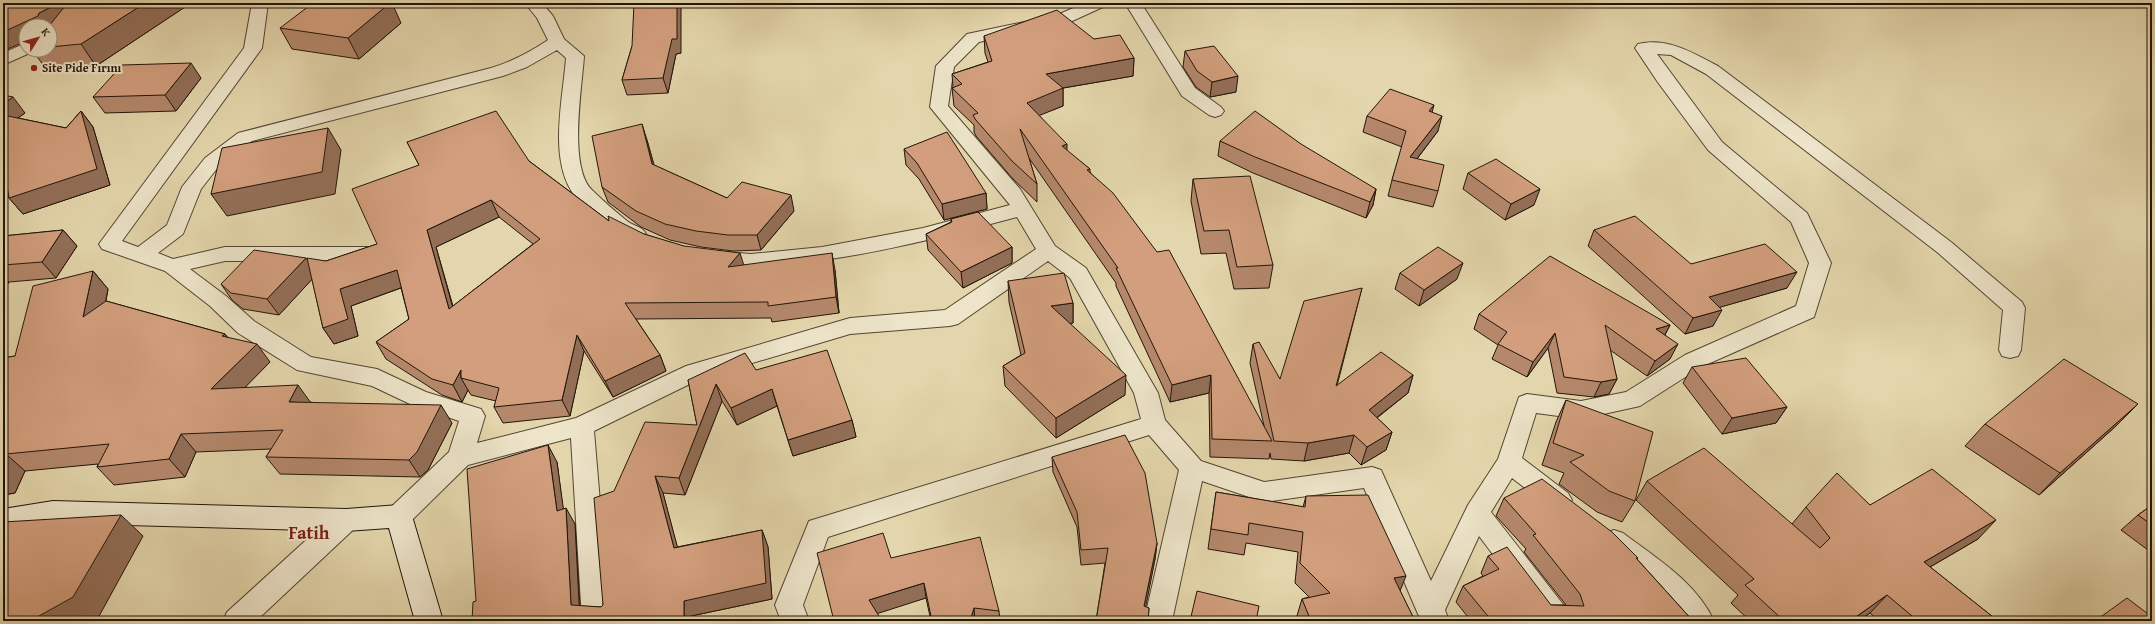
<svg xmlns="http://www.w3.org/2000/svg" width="2155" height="624" viewBox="0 0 2155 624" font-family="'Gentium Book Plus',serif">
<rect width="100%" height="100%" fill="#e4d6ac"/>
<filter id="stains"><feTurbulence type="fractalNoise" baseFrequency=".005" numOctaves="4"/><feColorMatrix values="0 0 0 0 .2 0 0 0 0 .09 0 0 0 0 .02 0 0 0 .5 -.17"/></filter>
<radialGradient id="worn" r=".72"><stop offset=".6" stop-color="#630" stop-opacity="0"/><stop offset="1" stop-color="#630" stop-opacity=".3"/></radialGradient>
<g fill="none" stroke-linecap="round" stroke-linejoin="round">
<defs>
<path id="minor" d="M 252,3 L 268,3 L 262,48 L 122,241 L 138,247 L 167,225 L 182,187 L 205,158 L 238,133 L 491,68 C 511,62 530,52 548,40 L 537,18 L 525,3 L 542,3 L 553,16 L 564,39 L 584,56 C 582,88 568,167 592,190 C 603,201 615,211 627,221 C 633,226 642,226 646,234 L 643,239 C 628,243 614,232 603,222 C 594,214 581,205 574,195 C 548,159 563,99 566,58 L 557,50 L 527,67 L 503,76 L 252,141 L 219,166 L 201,189 L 183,234 L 158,253 L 173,259 L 225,247 L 369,247 L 376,249 L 379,254 L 376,259 L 369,261 L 225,261 L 190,269 L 226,296 L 254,321 L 311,357 L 377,369 L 426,392 L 481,409 L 485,416 L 477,443 L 576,418 L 686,366 L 850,318 L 945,310 L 1036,249 L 1017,217 C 942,237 866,257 789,264 C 761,267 732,271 705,263 L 701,258 L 705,253 L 712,251 L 751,254 L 822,247 L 923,228 L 1010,205 L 930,107 L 936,66 L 967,34 L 1057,15 L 1085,3 L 1107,3 L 1105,6 L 1068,23 L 979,42 L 954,67 L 948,106 L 1020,189 L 1055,246 L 1086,268 L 1158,393 L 1165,420 L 1201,461 L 1264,482 L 1372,467 L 1381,470 L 1431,581 L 1468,505 L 1498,459 L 1519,397 L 1527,394 L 1581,401 L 1626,392 L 1685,355 L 1796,306 L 1809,263 L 1791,222 L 1708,150 L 1657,81 L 1635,48 L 1638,44 C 1668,37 1693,53 1718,66 L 1951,242 L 2022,302 L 2025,308 L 2021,350 L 2018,356 L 2010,358 L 2002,356 L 1999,350 L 2003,310 L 1937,252 L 1706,74 L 1671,55 L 1657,54 L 1722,142 L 1807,213 L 1831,263 L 1814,317 L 1701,367 L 1640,406 L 1581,419 L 1536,413 L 1522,458 L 1568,493 L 1572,500 L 1568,507 L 1559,511 L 1550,507 L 1512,478 L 1491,512 L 1569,612 L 1573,621 L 1543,621 L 1479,536 L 1445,610 L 1449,621 L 1421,621 L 1364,488 L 1264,502 L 1202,481 L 1172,621 L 1144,621 L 1179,470 L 1149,435 L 828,537 L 803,605 L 809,621 L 781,621 L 775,605 L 809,521 L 1141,419 L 1134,393 L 1070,278 L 1048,261 L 958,324 L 950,326 L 850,334 L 702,378 L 594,431 L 610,621 L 582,621 L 571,438 L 468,465 L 408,524 L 399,527 L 390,524 L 386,516 L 390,508 L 449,452 L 459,421 L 410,404 L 372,386 L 297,370 L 238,333 L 210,306 L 165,271 L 102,249 L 99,244 L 244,48 Z
M 1125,3 L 1141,3 L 1195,88 L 1221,107 L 1224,111 L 1221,115 L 1215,117 L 1209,115 L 1182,96 Z
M 26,43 L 26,50 L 33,50 L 32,52 L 3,65 L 3,53 Z
M 346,509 L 355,512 L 359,520 L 355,528 L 256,621 L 223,621 L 227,612 L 337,512 Z
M 1614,530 L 1623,533 C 1656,558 1696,582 1714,621 L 1683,621 L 1661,593 L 1605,549 L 1601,541 L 1605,533 Z"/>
<path id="secondary" d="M 53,501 L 346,509 L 399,505 L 408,508 L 412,516 L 443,621 L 415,621 L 389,528 L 346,531 L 53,523 L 3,531 L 3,509 Z"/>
</defs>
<use href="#minor" stroke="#524532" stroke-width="2"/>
<use href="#secondary" stroke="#221509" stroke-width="2"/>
<use href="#minor" fill="#ede4c9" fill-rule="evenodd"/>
<use href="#secondary" fill="#ede4c9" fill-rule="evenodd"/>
</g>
<path fill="#b5886c" stroke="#221509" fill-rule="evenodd" d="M 3,3 L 191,3 L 96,66 L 47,70 L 32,50 L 50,50 L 50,26 Z
M 401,23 L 359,59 L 292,49 L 280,28 Z
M 984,36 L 1094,39 L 1134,58 L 1133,76 L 1063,88 L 1063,106 L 1039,115 L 1067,151 L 1090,169 L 1090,172 L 1264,426 L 1250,363 L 1253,344 L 1280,379 L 1362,288 L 1337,386 L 1413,375 L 1408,393 L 1377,418 L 1392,432 L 1386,450 L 1361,465 L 1349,453 L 1304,461 L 1271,459 L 1270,453 L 1269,459 L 1210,457 L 1209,393 L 1170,402 L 1116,286 L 1116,283 L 1029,158 L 1037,184 L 1037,202 L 1013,179 L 976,136 L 974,132 L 974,125 L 954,106 L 952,88 L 953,88 L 952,74 L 988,62 L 985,53 Z
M 632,46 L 681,53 L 676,54 L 668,93 L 627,95 L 622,80 Z
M 1185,51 L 1236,92 L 1210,97 L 1196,87 L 1183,67 Z
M 201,78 L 176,111 L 105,113 L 93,97 Z
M 3,95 L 25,113 L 18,118 L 66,128 L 81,111 L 93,127 L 110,185 L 23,214 L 9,198 L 5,177 L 3,176 Z
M 1432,112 L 1438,131 L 1417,159 L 1438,191 L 1433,207 L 1388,196 L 1392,180 L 1402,147 L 1363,132 L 1367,116 Z
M 647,140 L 654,165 L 727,198 L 794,211 L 761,250 L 733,251 L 701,247 L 670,240 L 641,227 L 608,202 L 602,187 Z
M 1220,141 L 1376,189 L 1373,205 L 1366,218 L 1253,173 L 1218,156 Z
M 407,142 L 529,161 L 609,221 L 644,234 L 744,265 L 835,270 L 839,313 L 772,322 L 771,318 L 636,319 L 660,355 L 666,371 L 613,397 L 584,351 L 570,416 L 503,423 L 494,407 L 496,401 L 471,395 L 468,390 L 462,402 L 442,395 L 386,359 L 376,342 L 409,319 L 401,288 L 351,306 L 358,336 L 334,344 L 323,328 L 312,279 L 279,315 L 243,309 L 232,300 L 221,284 L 306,258 L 308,261 L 326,261 L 377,244 L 419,165 ZM 499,217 L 533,244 L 453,306 L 436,247 Z
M 904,149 L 986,193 L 987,209 L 944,220 L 919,179 L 906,165 Z
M 1468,173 L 1534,205 L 1505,220 L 1463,189 Z
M 1193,179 L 1273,265 L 1269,288 L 1234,289 L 1226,253 L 1201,254 L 1191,201 Z
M 951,219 L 1012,247 L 1012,263 L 963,288 L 928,250 L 926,234 L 951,222 Z
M 63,230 L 77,246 L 56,278 L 9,282 L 3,291 L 3,236 Z
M 1594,230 L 1691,264 L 1787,288 L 1720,307 L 1713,326 L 1685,334 L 1588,246 Z
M 93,271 L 108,289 L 106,301 L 225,334 L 228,338 L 270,362 L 245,387 L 310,402 L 452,423 L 428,470 L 420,477 L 280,474 L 266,457 L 271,449 L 196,452 L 185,477 L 114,485 L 97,467 L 98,464 L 25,471 L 15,493 L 3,495 L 3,358 L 15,356 Z
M 1400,273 L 1457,279 L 1419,306 L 1395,289 Z
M 1008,281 L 1073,303 L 1073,323 L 1070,324 L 1125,395 L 1056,438 L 1005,386 L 1003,366 L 1021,355 L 1009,302 Z
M 1479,314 L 1670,325 L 1665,335 L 1670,359 L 1647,376 L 1610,350 L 1617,379 L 1609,394 L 1594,397 L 1557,393 L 1548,348 L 1527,377 L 1492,359 L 1498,345 L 1474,329 Z
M 1692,367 L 1787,407 L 1776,423 L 1722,434 L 1683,383 Z
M 756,370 L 852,420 L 856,437 L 793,456 L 777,406 L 737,425 L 722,401 L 685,495 L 663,493 L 677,547 L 762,530 L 768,547 L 772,599 L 691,616 L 691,621 L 472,621 L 476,601 L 557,462 L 563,509 L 575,524 L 580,606 L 601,607 L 603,605 L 614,491 L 697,425 L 688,380 Z
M 1566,400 L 1635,501 L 1622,522 L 1597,512 L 1559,484 L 1564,473 L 1542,465 L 1556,422 Z
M 2138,404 L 2116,426 L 2039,495 L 1965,446 L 1985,424 Z
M 1052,457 L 1157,543 L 1155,559 L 1145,607 L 1149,608 L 1148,621 L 1096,621 L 1105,563 L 1081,565 L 1077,527 L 1053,472 Z
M 1647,481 L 1792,524 L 1806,507 L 1870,505 L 1978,539 L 1930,567 L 1998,621 L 1879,621 L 1870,613 L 1858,621 L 1750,621 L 1731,603 L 1738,595 L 1636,500 Z
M 1216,492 L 1303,507 L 1306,496 L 1400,591 L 1415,621 L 1297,621 L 1296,619 L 1302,599 L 1309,597 L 1295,583 L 1298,552 L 1246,543 L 1244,555 L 1208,549 Z
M 1504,498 L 1638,558 L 1637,559 L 1693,621 L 1471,621 L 1456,602 L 1463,586 L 1483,576 L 1481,573 L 1488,556 L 1551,605 L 1566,605 L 1524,552 L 1526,549 L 1496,516 Z
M 2152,505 L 2152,553 L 2121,530 L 2138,515 Z
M 891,558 L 999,611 L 1000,621 L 931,621 L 926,598 L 834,621 Z"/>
<path fill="#936f58" stroke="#221509" d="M 59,3 L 91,3 L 50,26 L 26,26 L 26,41 L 3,51 L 3,32 Z
M 145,3 L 191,3 L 96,66 L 81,44 Z
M 390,3 L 392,3 L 401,23 L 359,59 L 348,38 Z
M 677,3 L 681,3 L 681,53 L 676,54 L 668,93 L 663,78 Z
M 1134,58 L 1133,76 L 1063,88 L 1063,106 L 1028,120 L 1027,103 L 1046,74 Z
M 191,63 L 201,78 L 176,111 L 165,95 Z
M 1238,76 L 1236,92 L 1210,97 L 1212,82 Z
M 13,97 L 25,113 L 3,128 L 3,104 Z
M 1434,105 L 1430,120 L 1429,111 Z
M 81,111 L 93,127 L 110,185 L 23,214 L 9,198 Z
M 1442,116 L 1438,131 L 1406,173 L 1410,157 Z
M 642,124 L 647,140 L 658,180 L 652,164 Z
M 328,128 L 341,150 L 335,194 L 227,216 L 211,194 Z
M 1067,144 L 1067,162 L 1062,146 Z
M 1376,189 L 1373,205 L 1366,218 L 1370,202 Z
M 1540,189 L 1534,205 L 1505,220 L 1511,204 Z
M 986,193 L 987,209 L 944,220 L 942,204 Z
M 791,195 L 794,211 L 761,250 L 757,235 Z
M 491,200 L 499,217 L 436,247 L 458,326 L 449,309 L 427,230 Z
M 63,230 L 77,246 L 56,278 L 42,262 Z
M 1012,247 L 1012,263 L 963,288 L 961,272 Z
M 740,253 L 745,269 L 728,267 Z
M 832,253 L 835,270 L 839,313 L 836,297 Z
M 306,258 L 317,274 L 279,315 L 267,299 Z
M 1463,263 L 1457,279 L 1419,306 L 1424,290 Z
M 397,270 L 406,286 L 351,306 L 358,336 L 334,344 L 323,328 L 340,289 Z
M 93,271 L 108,289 L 99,335 L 83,317 Z
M 1797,272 L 1787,288 L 1700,313 L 1709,297 Z
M 3,276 L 9,282 L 3,291 Z
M 1073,303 L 1073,323 L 1051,326 L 1051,306 Z
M 1722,310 L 1713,326 L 1685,334 L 1693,318 Z
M 1670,325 L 1662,340 L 1656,329 Z
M 1555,333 L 1548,348 L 1527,377 L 1533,362 Z
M 225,334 L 239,352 L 222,336 Z
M 577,335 L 584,351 L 570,416 L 562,400 Z
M 257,344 L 270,362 L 226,407 L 211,389 Z
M 1678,344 L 1670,359 L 1647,376 L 1655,361 Z
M 660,355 L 666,371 L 613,397 L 605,381 Z
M 461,370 L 461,378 L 468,390 L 462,402 L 453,385 Z
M 1126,375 L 1125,395 L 1056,438 L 1056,418 Z
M 1211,375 L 1209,393 L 1170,402 L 1172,385 Z
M 1413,375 L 1408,393 L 1363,428 L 1369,410 Z
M 1617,379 L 1609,394 L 1594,397 L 1601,382 Z
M 716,384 L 722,401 L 685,495 L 679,478 Z
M 298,385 L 311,403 L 289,402 Z
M 772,389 L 777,406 L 737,425 L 731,408 Z
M 2138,404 L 2116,426 L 2039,495 L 2060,473 Z
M 441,405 L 452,423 L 428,470 L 420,477 L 409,460 Z
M 1787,407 L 1776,423 L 1722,434 L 1732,418 Z
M 852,420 L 856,437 L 793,456 L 788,440 Z
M 1392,432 L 1386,450 L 1361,465 L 1367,447 Z
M 181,434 L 196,452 L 185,477 L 169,459 Z
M 1354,435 L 1349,453 L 1304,461 L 1308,443 Z
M 548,445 L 557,462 L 566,528 L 557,511 Z
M 6,454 L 25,471 L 15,493 L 3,495 L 3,460 Z
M 655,476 L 663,493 L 682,564 L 674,548 Z
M 566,508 L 575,524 L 580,621 L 571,605 Z
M 121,515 L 143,536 L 98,618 L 92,621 L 30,621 Z
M 1996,520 L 1978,539 L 1906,581 L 1924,562 Z
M 762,530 L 768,547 L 772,599 L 691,616 L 691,621 L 684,621 L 684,601 Z
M 1157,543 L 1155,559 L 1143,621 L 1144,606 Z
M 1406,576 L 1398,596 L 1394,578 Z
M 924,583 L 926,598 L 873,615 L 869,600 Z
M 1887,595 L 1870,613 L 1858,621 L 1850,621 Z
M 974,608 L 975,621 L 970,621 Z"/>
<path fill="#d29e7d" stroke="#221509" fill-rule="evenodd" d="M 3,3 L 59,3 L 39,13 L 38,16 L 3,32 Z
M 71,3 L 145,3 L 81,44 L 50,47 L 50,26 L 49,26 L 65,6 Z
M 317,3 L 390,3 L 348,38 L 280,28 L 309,6 L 313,6 Z
M 634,3 L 677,3 L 677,39 L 672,39 L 663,78 L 622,80 L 632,46 Z
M 1057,10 L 1094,39 L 1120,35 L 1134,58 L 1046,74 L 1063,88 L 1027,103 L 1067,144 L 1062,146 L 1090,169 L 1087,170 L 1113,193 L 1157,252 L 1169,250 L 1272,441 L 1212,439 L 1211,375 L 1172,385 L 1116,268 L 1118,268 L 1020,129 L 1037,184 L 1012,161 L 975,119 L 973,115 L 978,113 L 952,88 L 962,84 L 952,74 L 992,61 L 984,36 Z
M 1214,46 L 1238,76 L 1212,82 L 1197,71 L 1185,51 Z
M 191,63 L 165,95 L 93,97 L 122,65 Z
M 1390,89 L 1434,105 L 1429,111 L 1442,116 L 1410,157 L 1444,165 L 1438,191 L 1392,180 L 1406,131 L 1367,116 Z
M 3,95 L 13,97 L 3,104 Z
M 81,111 L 97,169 L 9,198 L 3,163 L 3,115 L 66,128 Z
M 496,111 L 529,161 L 609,221 L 608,216 L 644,234 L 684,246 L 740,253 L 728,267 L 832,253 L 836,297 L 768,306 L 768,302 L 625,303 L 660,355 L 605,381 L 577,335 L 562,400 L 494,407 L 499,388 L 461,378 L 461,370 L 453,385 L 432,379 L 376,342 L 409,319 L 397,270 L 340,289 L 348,319 L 323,328 L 307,258 L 326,261 L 377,244 L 352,189 L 419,165 L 407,142 ZM 491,200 L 540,239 L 449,309 L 427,230 Z
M 1255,111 L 1301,144 L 1376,189 L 1370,202 L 1255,157 L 1220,141 Z
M 642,124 L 652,164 L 727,198 L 742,182 L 791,195 L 757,235 L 728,235 L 696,231 L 665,224 L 636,211 L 602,187 L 592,136 Z
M 328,128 L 322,172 L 211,194 L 222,148 Z
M 947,132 L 986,193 L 942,204 L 917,163 L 904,149 Z
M 1496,159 L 1540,189 L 1511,204 L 1468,173 Z
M 1250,176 L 1273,265 L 1237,267 L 1229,230 L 1204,231 L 1193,179 Z
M 978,212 L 1012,247 L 961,272 L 926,234 L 952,222 L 951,219 Z
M 1635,216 L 1691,264 L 1765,244 L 1797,272 L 1709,297 L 1722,310 L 1693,318 L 1594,230 Z
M 63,230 L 42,262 L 3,265 L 3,236 Z
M 1438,247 L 1463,263 L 1424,290 L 1400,273 Z
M 254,250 L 306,258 L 267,299 L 231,293 L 221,284 Z
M 1550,256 L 1670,325 L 1656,329 L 1678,344 L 1655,361 L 1605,325 L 1617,379 L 1601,382 L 1564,377 L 1555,333 L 1533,362 L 1498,344 L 1507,332 L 1479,314 Z
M 93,271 L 83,317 L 106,301 L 225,334 L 222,336 L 257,344 L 211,389 L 298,385 L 289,402 L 441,405 L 417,452 L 409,460 L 266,457 L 283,430 L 181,434 L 169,459 L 97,467 L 109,444 L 6,454 L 3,460 L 3,358 L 15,356 L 33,286 Z
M 1064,273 L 1073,303 L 1051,306 L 1126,375 L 1056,418 L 1003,366 L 1025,353 L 1008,281 Z
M 1362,288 L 1336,386 L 1381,352 L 1413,375 L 1369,410 L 1392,432 L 1367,447 L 1354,435 L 1308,443 L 1274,441 L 1253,344 L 1259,342 L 1280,379 L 1304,301 Z
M 827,350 L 852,420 L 788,440 L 772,389 L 731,408 L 716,384 L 679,478 L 655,476 L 674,548 L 762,530 L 766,583 L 684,601 L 684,621 L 472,621 L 473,602 L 476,601 L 467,469 L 548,445 L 557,511 L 566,508 L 571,605 L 601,607 L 603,605 L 594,498 L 614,491 L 645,422 L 697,425 L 688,380 L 745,353 L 756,370 Z
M 1746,358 L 1787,407 L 1732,418 L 1692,367 Z
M 2064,359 L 2138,404 L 2060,473 L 1985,424 Z
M 1566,400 L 1653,432 L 1635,501 L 1609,491 L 1570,462 L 1584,455 L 1553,443 Z
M 1125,435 L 1145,473 L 1157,543 L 1144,606 L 1149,608 L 1148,621 L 1096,621 L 1108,548 L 1081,550 L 1077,512 L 1052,457 Z
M 1704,448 L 1820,548 L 1830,538 L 1806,507 L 1837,473 L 1870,505 L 1932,469 L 1996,520 L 1924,562 L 1998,621 L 1918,621 L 1887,595 L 1850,621 L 1784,621 L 1745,585 L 1754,579 L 1647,481 Z
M 1542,479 L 1612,532 L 1638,558 L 1636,558 L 1693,621 L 1492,621 L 1463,586 L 1499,569 L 1488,556 L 1507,547 L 1551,605 L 1584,606 L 1580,594 L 1533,535 L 1536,534 L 1504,498 Z
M 1216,492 L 1305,507 L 1306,496 L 1368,495 L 1406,576 L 1394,578 L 1415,621 L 1311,621 L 1302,599 L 1330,593 L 1300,563 L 1303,532 L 1249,523 L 1248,535 L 1211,529 Z
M 2152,505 L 2152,525 L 2138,515 Z
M 121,515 L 73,597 L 30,621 L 3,621 L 3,522 Z
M 883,533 L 891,558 L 980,537 L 999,611 L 974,608 L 970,621 L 932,621 L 924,583 L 869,600 L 882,621 L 834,621 L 817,553 Z
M 1197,591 L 1259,606 L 1256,621 L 1190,621 Z
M 2127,598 L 2152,617 L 2152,621 L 2095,621 Z"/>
<circle fill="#8f2418" stroke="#ede4c9" stroke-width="1.5" cx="34" cy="68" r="4"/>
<g text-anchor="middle" stroke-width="4" stroke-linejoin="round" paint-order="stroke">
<g font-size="12" font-weight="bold" fill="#221509" stroke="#ede4c9" text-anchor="start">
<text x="42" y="72">Site Pide Fırını</text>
</g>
<g font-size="18" font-weight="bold" fill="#7a1f14" stroke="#ede4c9">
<text x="309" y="539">Fatih</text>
</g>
</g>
<rect width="2155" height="624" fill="none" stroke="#e4d6ac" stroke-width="16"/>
<rect x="4" y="4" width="2147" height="616" fill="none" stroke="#221509" stroke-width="2"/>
<rect x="8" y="8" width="2139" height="608" fill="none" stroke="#221509"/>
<g transform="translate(38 38) rotate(53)"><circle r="19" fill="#ede4c9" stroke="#9c917c"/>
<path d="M0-3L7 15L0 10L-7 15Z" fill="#8f2418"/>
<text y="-6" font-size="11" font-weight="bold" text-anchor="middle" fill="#221509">K</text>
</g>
<rect width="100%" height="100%" filter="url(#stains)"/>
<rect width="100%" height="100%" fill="url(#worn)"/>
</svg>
